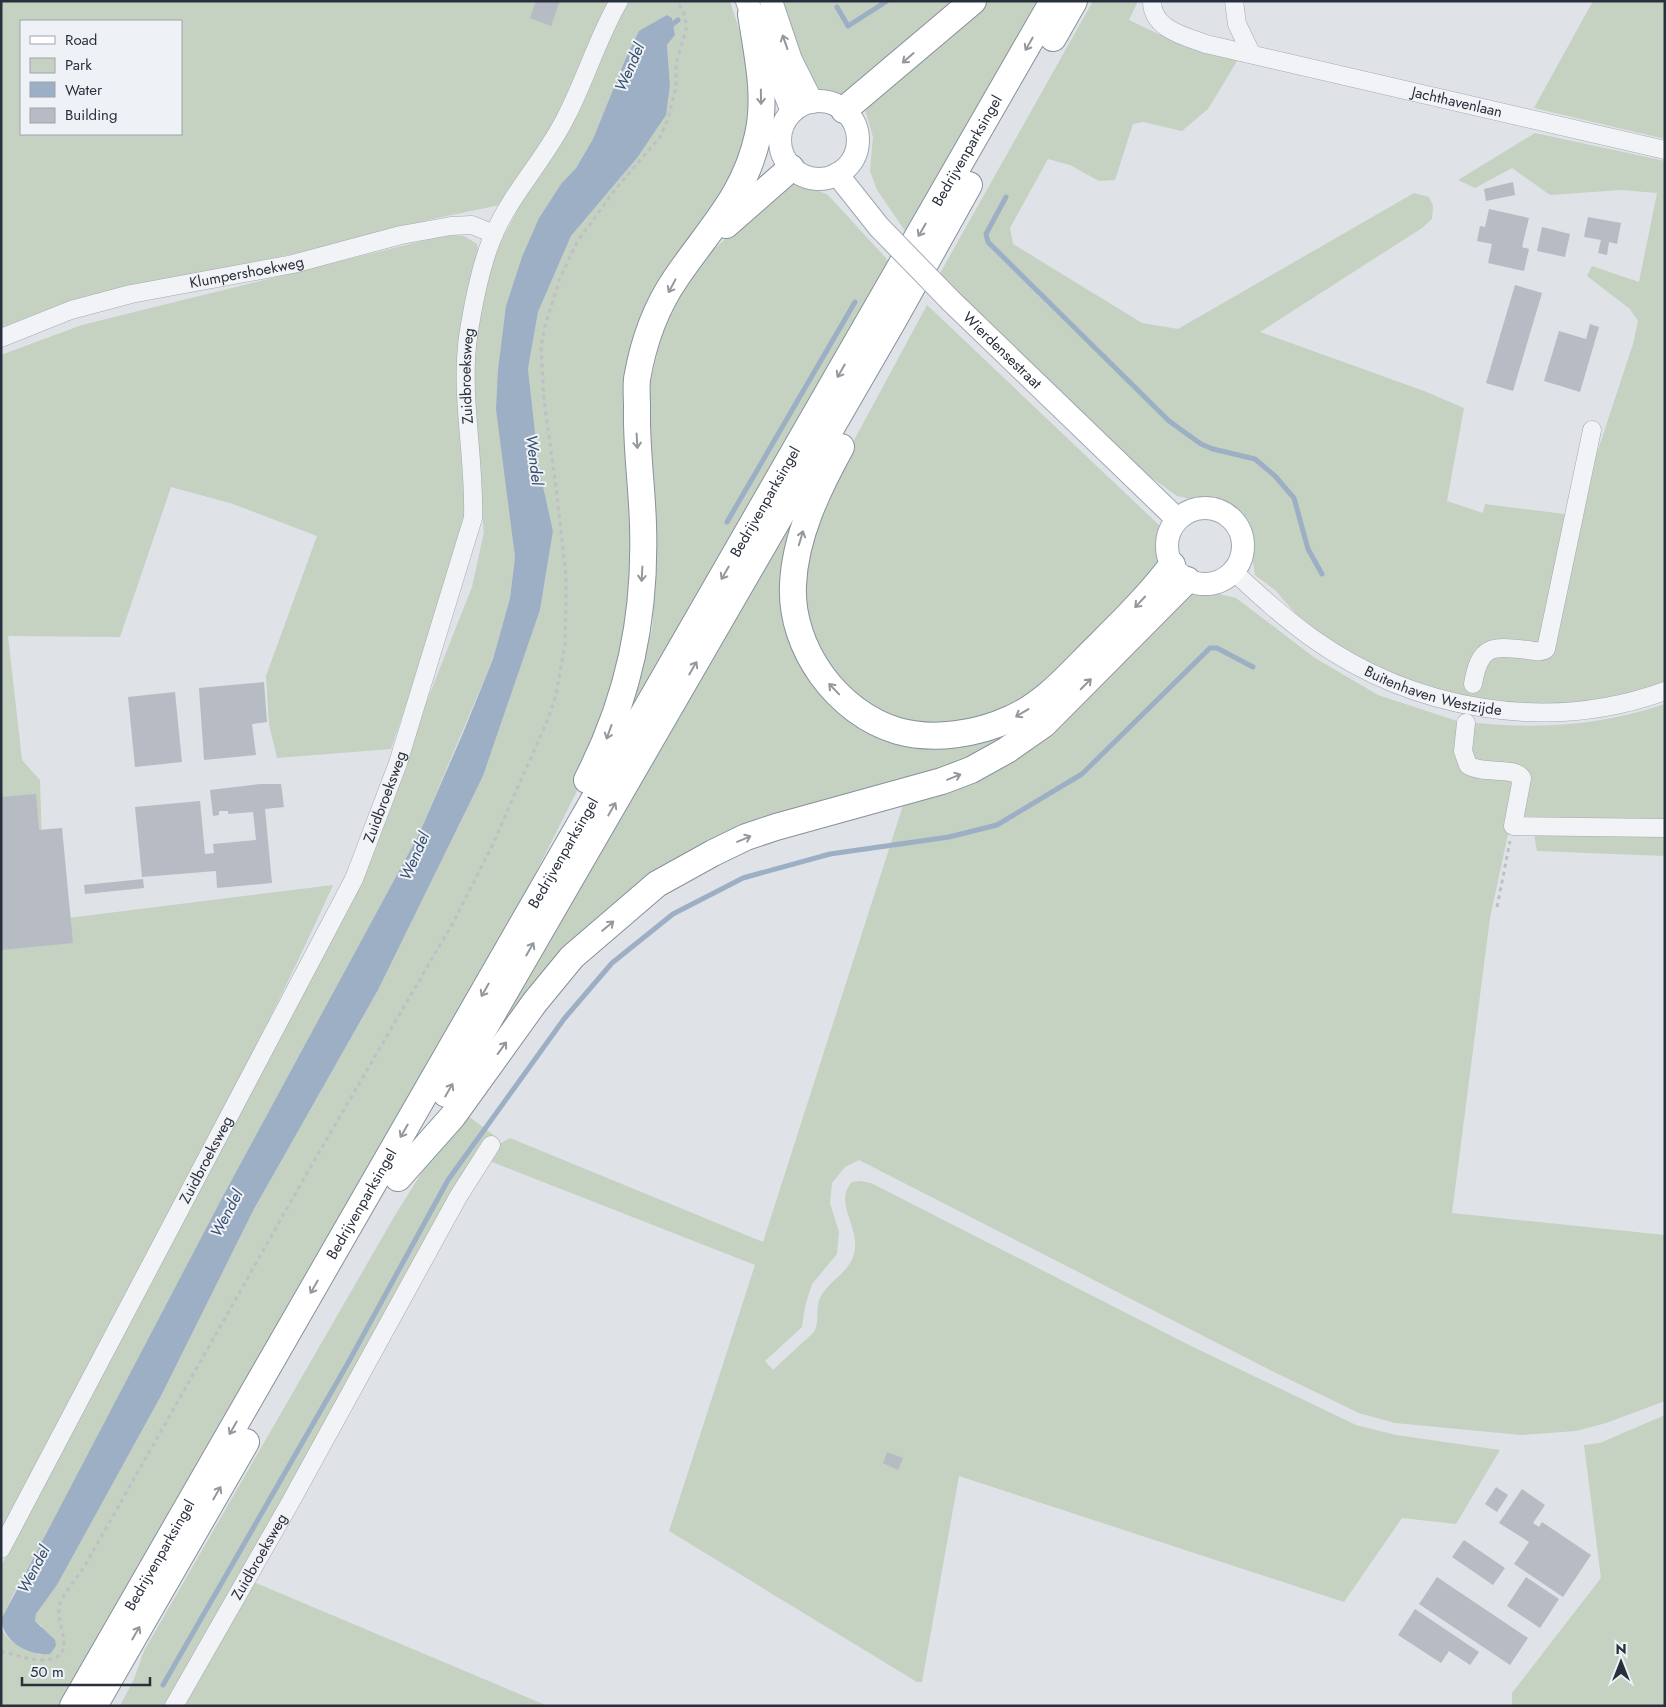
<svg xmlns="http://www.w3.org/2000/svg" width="1666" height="1707" viewBox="0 0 1666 1707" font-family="Jost,sans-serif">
<rect width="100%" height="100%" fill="#dfe2e7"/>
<path fill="#c5d1c1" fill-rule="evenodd" d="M 1,1 L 613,1 L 558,119 L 500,205 L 437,218 L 302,252 L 182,277 L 1,330 ZM 21,21 L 181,21 L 181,134 L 21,134 Z
M 626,1 L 730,1 L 752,71 L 751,143 L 644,321 L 631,629 L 588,769 L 526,892 L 59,1706 L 1,1706 L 1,1628 C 9,1644 26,1649 41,1655 L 42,1626 L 35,1621 L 36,1614 L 57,1585 L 162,1394 L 254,1209 L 378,990 L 483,776 L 540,610 L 553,531 L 539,468 L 528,369 L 538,312 L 571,236 L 637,158 L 670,85 L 667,45 L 675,35 L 672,18 L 667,15 L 639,32 L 625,60 L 593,139 L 576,168 L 561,184 L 539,218 L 509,503 L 515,557 L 510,598 L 493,659 L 419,834 L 223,1196 L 63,1504 L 12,1597 L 1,1623 L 1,1567 L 39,1485 L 402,764 L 472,587 L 484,532 L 470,400 L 473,337 L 492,259 Z
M 776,1 L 965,1 L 855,96 L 833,97 L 817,91 Z
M 989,1 L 1043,1 L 910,238 L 877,190 L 870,171 L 873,137 L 865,110 L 881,91 Z
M 1093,1 L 1138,1 L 1129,20 L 1171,40 L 1239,58 L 1208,109 L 1182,131 L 1143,122 L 1133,124 L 1115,180 L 1099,181 L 1070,165 L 1048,159 L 1010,228 L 1013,244 L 1142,323 L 1178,329 L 1414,193 L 1429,197 L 1433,206 L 1432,219 L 1422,228 L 1260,332 L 1424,391 L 1464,408 L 1447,501 L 1483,513 L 1485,504 L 1581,516 L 1596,456 L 1633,344 L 1638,321 L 1630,309 L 1587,276 L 1592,266 L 1639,282 L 1657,193 L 1621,190 L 1550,195 L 1512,168 L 1475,188 L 1458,180 L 1535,133 L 1665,161 L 1665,684 L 1588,703 L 1548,705 L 1487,701 L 1425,687 L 1369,665 L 1302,621 L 1275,590 L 1255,575 L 1248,530 L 1240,515 L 1223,503 L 1207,499 L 1196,500 L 1177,496 L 1126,459 L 939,275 Z
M 1593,1 L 1665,1 L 1665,139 L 1534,108 Z
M 790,180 C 802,188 815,188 828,195 L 894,267 L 601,774 L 652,630 L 656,574 L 650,441 L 650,384 L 663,330 L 684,284 L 711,252 Z
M 446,235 L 464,236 L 477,244 L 479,256 L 475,274 L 468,523 L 391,749 L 277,758 L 269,724 L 266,676 L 317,536 L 233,504 L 171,487 L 120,637 L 8,636 L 22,760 L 40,780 L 43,881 L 52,920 L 333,885 C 233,1106 112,1316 1,1532 L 1,355 L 82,325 Z
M 927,305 L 1160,526 L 1160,567 L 1048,684 L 977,726 L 902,725 L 853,699 L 812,640 L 801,586 L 809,542 L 831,483 Z
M 829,453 L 790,621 L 888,733 L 1026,717 L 1005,746 L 665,874 L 459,1091 Z
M 1206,591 L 1236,598 L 1315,658 L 1378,695 L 1460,722 L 1456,745 L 1497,776 L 1519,783 L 1490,918 L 1452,1213 L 1665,1235 L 1665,1401 L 1606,1423 L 1576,1431 L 1521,1435 L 1395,1423 L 1359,1413 L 1274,1372 L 859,1160 L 845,1167 L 832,1183 L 830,1203 L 839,1232 L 837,1254 L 812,1284 L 805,1306 L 802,1327 L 765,1361 L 773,1370 L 814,1332 C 820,1322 815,1309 820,1298 C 829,1279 853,1272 855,1248 C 858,1226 834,1201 852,1182 L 860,1181 L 871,1183 L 1191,1346 L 1356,1425 L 1396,1435 L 1500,1450 L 1456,1524 L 1402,1518 L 1344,1602 L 959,1476 L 922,1682 L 917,1682 L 669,1531 L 755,1265 L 487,1160 L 494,1147 L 510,1138 L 763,1242 L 905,799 L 943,787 L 1186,594 Z
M 1665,704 L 1665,826 L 1523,821 L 1523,781 L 1468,763 L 1468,722 C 1536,730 1600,726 1665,704 Z
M 1534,834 L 1665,835 L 1665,856 L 1537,851 Z
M 464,1113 L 495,1136 L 480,1155 L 168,1706 L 120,1706 L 134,1679 L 144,1651 L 394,1217 L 427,1164 Z
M 1665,1415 L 1665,1706 L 1512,1706 L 1512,1693 L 1601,1578 L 1584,1445 L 1600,1443 Z
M 251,1581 L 548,1706 L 179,1706 Z"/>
<path fill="#9dafc5" d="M 667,15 L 672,18 L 675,35 L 667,45 L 670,85 L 666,115 L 637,158 L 571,236 L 538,312 L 528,369 L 539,468 L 553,531 L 540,610 L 483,776 L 378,990 L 254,1209 L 162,1394 L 57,1585 L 36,1614 L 35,1621 L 55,1640 L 56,1646 L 50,1654 C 31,1657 0,1641 2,1618 L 223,1196 L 419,834 L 463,733 L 493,659 L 510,598 L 515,557 L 496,409 L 498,370 L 506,306 L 522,257 L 539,218 L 561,184 L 576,168 L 593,139 L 625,60 L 639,31 Z"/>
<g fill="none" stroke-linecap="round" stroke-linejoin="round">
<path stroke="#9dafc5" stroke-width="5" d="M 837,7 L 848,26 L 887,1
M 669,27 L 678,20
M 1006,197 L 986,234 L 988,242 L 1169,421 L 1201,444 L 1213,449 L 1255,459 L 1275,476 L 1294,498 L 1308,549 L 1322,574
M 727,522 L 855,302
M 163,1685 L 348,1363 L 448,1180 L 564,1019 L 612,963 L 673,914 L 743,878 L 830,854 L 949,837 L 997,825 L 1082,774 L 1210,648 L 1217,648 L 1253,667"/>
</g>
<path fill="#b7bbc4" d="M 536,1 L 560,1 L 551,26 L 530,18 Z
M 1513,182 L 1515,195 L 1486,201 L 1484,189 Z
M 1489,209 L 1529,218 L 1522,247 L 1529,249 L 1524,271 L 1488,263 L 1492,244 L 1477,241 L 1480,226 L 1485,227 Z
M 1588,217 L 1621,223 L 1617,244 L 1609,242 L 1607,255 L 1598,253 L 1601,240 L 1584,237 Z
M 1542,227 L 1570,234 L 1565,257 L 1537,251 Z
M 1515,285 L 1542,293 L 1513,391 L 1486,383 Z
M 1590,324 L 1599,327 L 1580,392 L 1544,381 L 1559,331 L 1586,339 Z
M 264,682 L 267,722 L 252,724 L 256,755 L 204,760 L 199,688 Z
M 175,692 L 182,762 L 135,767 L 128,697 Z
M 260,784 L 281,784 L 284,807 L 265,809 L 272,883 L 217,888 L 216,871 L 142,877 L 135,807 L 200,801 L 205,854 L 214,853 L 213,844 L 256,840 L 253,812 L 228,814 L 228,811 L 219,811 L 219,815 L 213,816 L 210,790 Z
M 36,794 L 39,830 L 62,828 L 73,943 L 1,950 L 1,797 Z
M 143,879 L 144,888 L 85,894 L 84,885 Z
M 887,1452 L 903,1458 L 898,1470 L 883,1463 Z
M 1496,1487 L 1508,1495 L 1497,1512 L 1485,1504 Z
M 1522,1489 L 1545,1505 L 1533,1523 L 1539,1527 L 1542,1522 L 1591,1555 L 1563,1597 L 1514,1564 L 1529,1542 L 1499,1523 Z
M 1464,1540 L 1505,1568 L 1493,1585 L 1452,1557 Z
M 1437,1577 L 1528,1638 L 1510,1665 L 1419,1604 Z
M 1526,1577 L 1559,1599 L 1540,1628 L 1507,1606 Z
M 1415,1609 L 1479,1652 L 1470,1665 L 1449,1651 L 1441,1663 L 1398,1635 Z"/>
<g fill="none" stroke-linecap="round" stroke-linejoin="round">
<defs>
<g id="minor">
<path id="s1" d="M 1152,1 C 1152,29 1184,36 1206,44 L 1665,150"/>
<path d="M 1234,1 L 1237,24 L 1251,53"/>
<path id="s2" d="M 1,338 L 71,310 L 131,294 L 293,264 L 401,235 L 451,226 L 472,225 L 494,234"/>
<path id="s3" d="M 1234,572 C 1259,595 1284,618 1312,638 C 1413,710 1547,734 1665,691"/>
<path d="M 1473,684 C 1480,644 1492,646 1528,650 C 1534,651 1540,653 1546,649 L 1592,430"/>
<path d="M 1466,723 L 1463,751 L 1468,765 C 1483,775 1514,766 1522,778 L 1513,826 L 1665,828"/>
<path id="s4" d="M 1,1549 L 354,879 L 398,763 L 473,518 C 475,458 460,397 468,337 C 473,305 481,263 494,234 C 512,192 547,157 567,115 C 586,78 598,37 619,1"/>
<path id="s5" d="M 174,1706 L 290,1503 L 458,1197 L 491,1145"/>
</g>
<g id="major">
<path d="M 747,1 L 792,111"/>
<path d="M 771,1 L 791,60 L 812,102"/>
<circle cx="819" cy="140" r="39"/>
<path d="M 837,174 L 879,227"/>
<path id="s6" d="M 951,301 L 1177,519"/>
<circle cx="1205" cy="546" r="38"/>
</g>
<g id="highway">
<path d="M 1053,38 L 1074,1"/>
<path d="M 844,110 L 973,1"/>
<path d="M 726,225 L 791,168"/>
<path d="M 841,447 C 818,489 795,536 793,585 C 790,648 837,713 898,731 C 934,741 978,734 1012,718 C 1044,704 1068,676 1093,651 C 1120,624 1149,596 1172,565"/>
<path d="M 587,780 C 629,698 646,617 643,525 C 642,486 636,447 637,408 C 637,399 636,388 637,379 C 643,344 656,307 676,278 C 709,229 745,196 758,135 C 767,95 757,54 751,14"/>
<path d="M 446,1094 L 893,321 L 969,185"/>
<path d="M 398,1178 L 453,1116 L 535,1002 L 572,957 L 657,884 L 713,853 L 746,837 L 776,827 L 942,781 L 971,770 L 1007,750 L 1044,724 L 1187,580"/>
<path id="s7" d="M 73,1706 L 1053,1"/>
<path d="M 94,1706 L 246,1442"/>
</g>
</defs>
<use href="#minor" stroke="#a5a9b1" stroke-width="19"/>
<use href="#major" stroke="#9fa7b2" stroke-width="24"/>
<use href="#highway" stroke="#88909d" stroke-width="28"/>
<path stroke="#bec0c6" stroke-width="3" stroke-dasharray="4 4" stroke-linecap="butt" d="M 1497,907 L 1510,841
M 1,1652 C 14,1653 27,1660 39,1660 C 84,1661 53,1624 60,1604 C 65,1592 75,1580 83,1569 L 307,1173 L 454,921 L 491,848 L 548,719 L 556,695 L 565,644 L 566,603 L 566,577 L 556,487 L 544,400 L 541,347 L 545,326 L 560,278 L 577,242 L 614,191 L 660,137 L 668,119 L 676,87 L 676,64 L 687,26 L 683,11 L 677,1"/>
<use href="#minor" stroke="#f2f3f6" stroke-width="18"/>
<use href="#major" stroke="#fff" stroke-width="22"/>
<use href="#highway" stroke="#fff" stroke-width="26"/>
<defs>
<path id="major-bridge" d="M 879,227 L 951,301"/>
</defs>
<use href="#major-bridge" stroke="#9fa7b2" stroke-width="24" stroke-linecap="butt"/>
<use href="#major-bridge" stroke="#fff" stroke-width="22"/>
</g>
<defs><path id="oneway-shaft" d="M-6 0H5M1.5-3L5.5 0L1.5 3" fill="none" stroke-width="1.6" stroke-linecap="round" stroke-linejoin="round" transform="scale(1.25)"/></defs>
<g stroke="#94989e">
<use href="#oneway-shaft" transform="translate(785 42) rotate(-109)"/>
<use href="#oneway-shaft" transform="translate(1029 44) rotate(120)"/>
<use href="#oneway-shaft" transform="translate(908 58) rotate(139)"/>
<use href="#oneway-shaft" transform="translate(761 97) rotate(89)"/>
<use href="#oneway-shaft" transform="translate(922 230) rotate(120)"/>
<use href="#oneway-shaft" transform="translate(672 286) rotate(118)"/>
<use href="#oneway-shaft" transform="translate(841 371) rotate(120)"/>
<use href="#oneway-shaft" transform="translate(637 441) rotate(87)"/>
<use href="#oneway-shaft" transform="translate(801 538) rotate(-73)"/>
<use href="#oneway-shaft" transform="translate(725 573) rotate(120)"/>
<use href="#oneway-shaft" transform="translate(642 574) rotate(93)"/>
<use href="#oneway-shaft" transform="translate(1140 602) rotate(133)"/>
<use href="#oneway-shaft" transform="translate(693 668) rotate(-60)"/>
<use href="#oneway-shaft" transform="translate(1086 684) rotate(-45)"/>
<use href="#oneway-shaft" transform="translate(834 689) rotate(-134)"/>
<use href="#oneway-shaft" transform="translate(1022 713) rotate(149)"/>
<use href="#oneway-shaft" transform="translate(609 732) rotate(110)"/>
<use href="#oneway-shaft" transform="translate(954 777) rotate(-22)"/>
<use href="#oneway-shaft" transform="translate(612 809) rotate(-60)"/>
<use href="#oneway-shaft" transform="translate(744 839) rotate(-23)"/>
<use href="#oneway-shaft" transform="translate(608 926) rotate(-40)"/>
<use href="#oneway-shaft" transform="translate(530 949) rotate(-60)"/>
<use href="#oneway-shaft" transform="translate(485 990) rotate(120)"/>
<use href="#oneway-shaft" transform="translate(502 1048) rotate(-54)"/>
<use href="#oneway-shaft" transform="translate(449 1090) rotate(-60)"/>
<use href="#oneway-shaft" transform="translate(404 1131) rotate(120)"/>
<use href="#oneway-shaft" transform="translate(314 1287) rotate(120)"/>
<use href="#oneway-shaft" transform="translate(233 1428) rotate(120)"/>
<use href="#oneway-shaft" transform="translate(217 1493) rotate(-60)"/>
<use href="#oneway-shaft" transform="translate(136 1633) rotate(-60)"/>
</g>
<g text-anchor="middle" stroke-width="4" stroke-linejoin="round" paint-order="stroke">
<g font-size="15" fill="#29303d" stroke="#eef1f5">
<text dy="5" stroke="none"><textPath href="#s1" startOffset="332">Jachthavenlaan</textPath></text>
<text dy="5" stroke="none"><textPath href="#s7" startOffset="1794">Bedrijvenparksingel</textPath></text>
<text dy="5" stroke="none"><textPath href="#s2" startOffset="255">Klumpershoekweg</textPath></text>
<text dy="5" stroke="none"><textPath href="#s6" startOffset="71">Wierdensestraat</textPath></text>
<text dy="5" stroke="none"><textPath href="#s4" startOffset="1280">Zuidbroeksweg</textPath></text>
<text dy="5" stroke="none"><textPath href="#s7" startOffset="1389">Bedrijvenparksingel</textPath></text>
<text dy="5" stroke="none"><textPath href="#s3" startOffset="236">Buitenhaven Westzijde</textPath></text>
<text dy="5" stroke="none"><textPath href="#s4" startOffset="845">Zuidbroeksweg</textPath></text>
<text dy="5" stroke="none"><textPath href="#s7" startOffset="984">Bedrijvenparksingel</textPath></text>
<text dy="5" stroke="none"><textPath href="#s4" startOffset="440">Zuidbroeksweg</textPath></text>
<text dy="5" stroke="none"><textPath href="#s7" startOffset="579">Bedrijvenparksingel</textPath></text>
<text dy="5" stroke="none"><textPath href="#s7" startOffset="174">Bedrijvenparksingel</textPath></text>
<text dy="5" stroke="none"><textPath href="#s5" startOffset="172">Zuidbroeksweg</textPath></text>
</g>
<g font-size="16" font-style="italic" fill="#364e6e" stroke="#eef1f5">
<text transform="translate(629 67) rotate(-66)" y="6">Wendel</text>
<text transform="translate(535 460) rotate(83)" y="6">Wendel</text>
<text transform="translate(414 856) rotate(-66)" y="6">Wendel</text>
<text transform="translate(226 1213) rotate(-62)" y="6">Wendel</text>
<text transform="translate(33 1569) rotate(-62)" y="6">Wendel</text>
</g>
</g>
<rect width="1666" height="1707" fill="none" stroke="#29303d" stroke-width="5"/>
<rect x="20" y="20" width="162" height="115" fill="#eef1f5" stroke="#9fa4ab"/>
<rect x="30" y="36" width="25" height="8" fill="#ffffff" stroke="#9fa4ab"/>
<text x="65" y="45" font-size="15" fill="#29303d">Road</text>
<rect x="30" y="58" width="25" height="15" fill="#c5d1c1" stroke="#9fa4ab"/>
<text x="65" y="70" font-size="15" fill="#29303d">Park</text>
<rect x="30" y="82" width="25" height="15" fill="#9dafc5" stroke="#9fa4ab"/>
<text x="65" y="95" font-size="15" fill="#29303d">Water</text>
<rect x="30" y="108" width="25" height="15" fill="#b7bbc4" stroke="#9fa4ab"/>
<text x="65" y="120" font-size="15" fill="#29303d">Building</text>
<g transform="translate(1621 1662)" stroke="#eef1f5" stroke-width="4" paint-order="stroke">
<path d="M0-4L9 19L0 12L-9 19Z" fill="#29303d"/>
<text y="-8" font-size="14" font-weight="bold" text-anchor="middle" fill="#29303d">N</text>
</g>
<path d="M22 1677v8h128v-8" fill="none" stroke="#29303d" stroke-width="2.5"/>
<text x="30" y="1677" font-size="15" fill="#29303d" stroke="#eef1f5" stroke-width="4" paint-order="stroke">50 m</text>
</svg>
